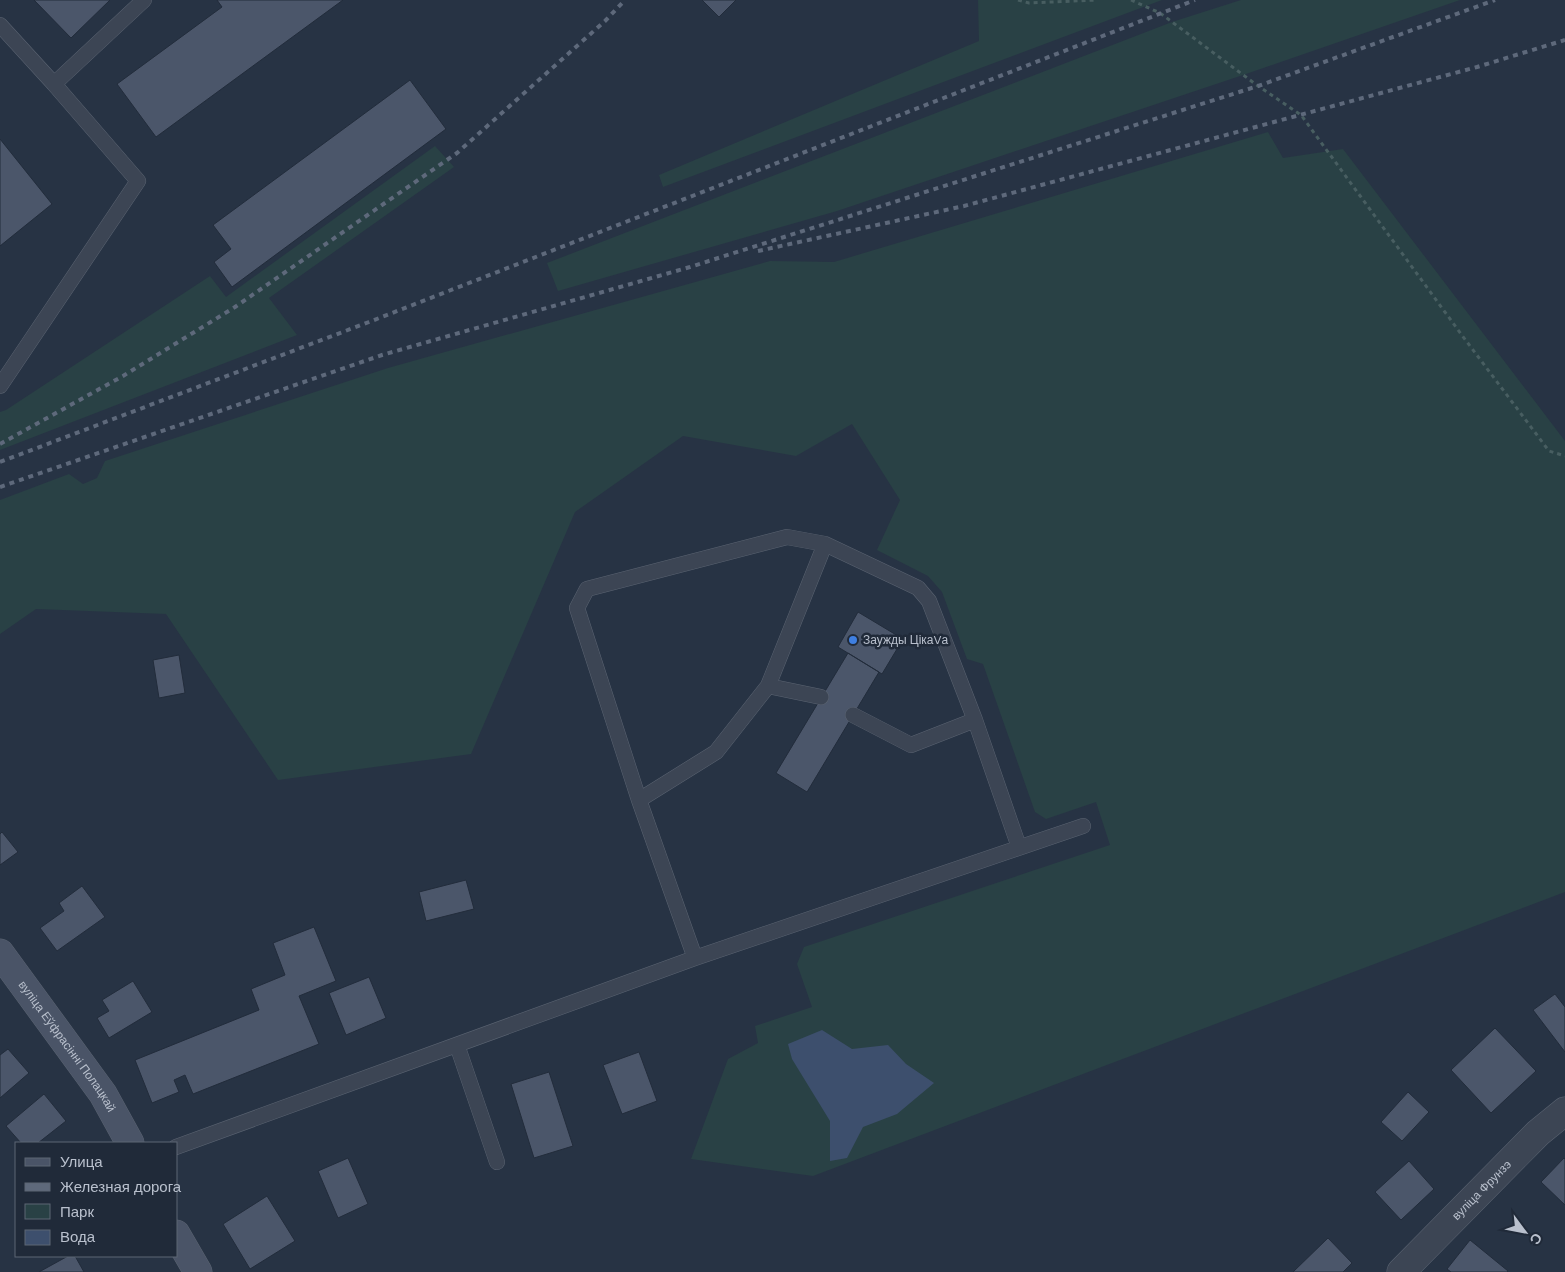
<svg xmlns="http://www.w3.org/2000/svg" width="1565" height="1272" viewBox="0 0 1565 1272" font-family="'DM Sans',sans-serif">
<rect width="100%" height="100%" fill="#273344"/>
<path fill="#294145" d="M 978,0 L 1162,0 L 663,187 L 659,175 L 979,41 Z
M 1241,0 L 1460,0 L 1243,75 L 837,211 L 558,291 L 547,263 L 1172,22 Z
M 1268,132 L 1283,158 L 1343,149 L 1565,441 L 1565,892 L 813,1176 L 691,1159 L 728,1059 L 758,1043 L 755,1026 L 812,1007 L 797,964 L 804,947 L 1110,845 L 1096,802 L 1046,819 L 1035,812 L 983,664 L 967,659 L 942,592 L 928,576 L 877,550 L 900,500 L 852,424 L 796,456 L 683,436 L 575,512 L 471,754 L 278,780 L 166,614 L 36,609 L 0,634 L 0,500 L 69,474 L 83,484 L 97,478 L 105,461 L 388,368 L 770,261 L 834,262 Z
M 435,146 L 454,167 L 269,298 L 297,335 L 0,450 L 0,412 L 6,410 L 210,276 L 226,297 Z"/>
<path fill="#3d4f6d" d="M 822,1030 L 852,1049 L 888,1045 L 906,1064 L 934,1083 L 897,1114 L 863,1127 L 847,1158 L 830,1161 L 830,1121 L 792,1059 L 788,1044 Z"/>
<path fill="#4b566a" stroke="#222c3b" d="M 34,0 L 110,0 L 71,38 Z
M 217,0 L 343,0 L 156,137 L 117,84 L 222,7 Z
M 702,0 L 736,0 L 719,17 Z
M 410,80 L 446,129 L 232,287 L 214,262 L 231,249 L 213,225 Z
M 0,139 L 52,204 L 0,246 Z
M 858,612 L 903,639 L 882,674 L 838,647 Z
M 848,653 L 879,672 L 807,792 L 776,773 Z
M 179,655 L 185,693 L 159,698 L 153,660 Z
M 2,832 L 18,852 L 0,865 L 0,834 Z
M 466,880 L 474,909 L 426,921 L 419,892 Z
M 82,886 L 105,917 L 57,951 L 40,928 L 64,911 L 59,903 Z
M 314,927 L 336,981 L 299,996 L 319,1044 L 193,1094 L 185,1075 L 174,1080 L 179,1092 L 152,1103 L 135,1060 L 259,1010 L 251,989 L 285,975 L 273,943 Z
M 369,977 L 386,1018 L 346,1035 L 329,993 Z
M 133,981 L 152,1012 L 109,1038 L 97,1018 L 109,1011 L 102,1000 Z
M 1555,994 L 1565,1007 L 1565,1052 L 1533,1010 Z
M 1495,1028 L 1536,1071 L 1491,1113 L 1451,1070 Z
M 8,1049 L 29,1073 L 0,1098 L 0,1055 Z
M 639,1052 L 657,1101 L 622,1114 L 603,1065 Z
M 549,1072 L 573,1146 L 534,1158 L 511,1084 Z
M 1408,1092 L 1429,1112 L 1402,1141 L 1381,1122 Z
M 44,1094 L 66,1121 L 38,1143 L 21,1143 L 6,1126 Z
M 348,1158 L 368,1204 L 338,1218 L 318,1171 Z
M 1564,1158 L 1565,1159 L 1565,1205 L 1541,1182 Z
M 1409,1161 L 1434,1189 L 1401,1220 L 1375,1192 Z
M 267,1196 L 295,1241 L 250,1269 L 223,1224 Z
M 1328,1238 L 1352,1263 L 1343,1272 L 1293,1272 Z
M 1470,1240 L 1508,1271 L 1507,1272 L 1451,1272 L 1447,1269 Z
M 68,1256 L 75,1256 L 84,1272 L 39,1272 Z"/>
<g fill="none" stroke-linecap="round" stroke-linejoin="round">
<defs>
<path id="lane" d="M 0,25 L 54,84 L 138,181 L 0,386
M 54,84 L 144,0
M 768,686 L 825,544
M 853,715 L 911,745 L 975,720
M 639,800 L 716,752 L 768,686 L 821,697
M 695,958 L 639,800 L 577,608 L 587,589 L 787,537 L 825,544 L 918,588 L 929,601 L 975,720 L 1019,847
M 457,1045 L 497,1162
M 176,1147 L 695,958 L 1083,826"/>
<g id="street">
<path id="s1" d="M 1401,1272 L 1538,1133 L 1565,1111"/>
</g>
<g id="secondary">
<path id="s2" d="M 0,953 L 103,1094 L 130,1143"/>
<path d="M 176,1234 L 198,1272"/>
</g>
</defs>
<use href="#lane" stroke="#5a6371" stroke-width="16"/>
<use href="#street" stroke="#5a6371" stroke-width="29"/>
<use href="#secondary" stroke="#5a6371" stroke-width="29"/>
<path stroke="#485e61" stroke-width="3" stroke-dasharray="4 4" stroke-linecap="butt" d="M 1018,0 L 1029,3 L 1097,0
M 1131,0 L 1160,13 L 1258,86 L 1301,115 L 1461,334 L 1549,451 L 1565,456"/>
<use href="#lane" stroke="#3c4554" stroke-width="15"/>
<use href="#street" stroke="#3c4554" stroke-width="28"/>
<use href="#secondary" stroke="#4a5467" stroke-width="28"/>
<path stroke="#5e697b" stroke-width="4" stroke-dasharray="5 5" stroke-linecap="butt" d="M 758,251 L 964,206 L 1477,67 L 1565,40
M 0,444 L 123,376 L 235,307 L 457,153 L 605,21 L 625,0
M 0,462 L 369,322 L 1195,0
M 0,487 L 382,355 L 690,267 L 1258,86 L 1495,0"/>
</g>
<circle fill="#3f7fe0" stroke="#202a39" stroke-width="2" cx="853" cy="640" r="5"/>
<g text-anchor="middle" stroke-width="5" stroke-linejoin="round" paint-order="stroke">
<g font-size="12" fill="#b9c0cd" stroke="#202a39" text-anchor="start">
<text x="863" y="644">Заужды ЦікаVа</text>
</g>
<g font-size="12" fill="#b9c0cd" stroke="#202a39">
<text dy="4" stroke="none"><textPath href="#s2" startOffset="115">вуліца Еўфрасінні Полацкай</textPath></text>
<text dy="4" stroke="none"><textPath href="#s1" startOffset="115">вуліца Фрунзэ</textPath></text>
</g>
</g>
<rect x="15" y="1142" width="162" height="115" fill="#202a39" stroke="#5d6674"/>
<rect x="25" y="1158" width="25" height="8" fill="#4a5467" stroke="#5d6674"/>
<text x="60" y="1167" font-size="15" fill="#b9c0cd">Улица</text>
<rect x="25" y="1183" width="25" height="8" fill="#5e697b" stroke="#5d6674"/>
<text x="60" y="1192" font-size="15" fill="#b9c0cd">Железная дорога</text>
<rect x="25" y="1204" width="25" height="15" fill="#294145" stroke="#5d6674"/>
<text x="60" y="1217" font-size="15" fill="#b9c0cd">Парк</text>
<rect x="25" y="1230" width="25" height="15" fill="#3d4f6d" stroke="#5d6674"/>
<text x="60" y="1242" font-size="15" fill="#b9c0cd">Вода</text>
<g transform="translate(1525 1232) rotate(122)" stroke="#202a39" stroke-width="4" paint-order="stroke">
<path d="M0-4L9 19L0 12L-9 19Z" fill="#b9c0cd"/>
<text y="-8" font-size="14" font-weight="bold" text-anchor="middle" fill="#b9c0cd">С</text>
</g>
</svg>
